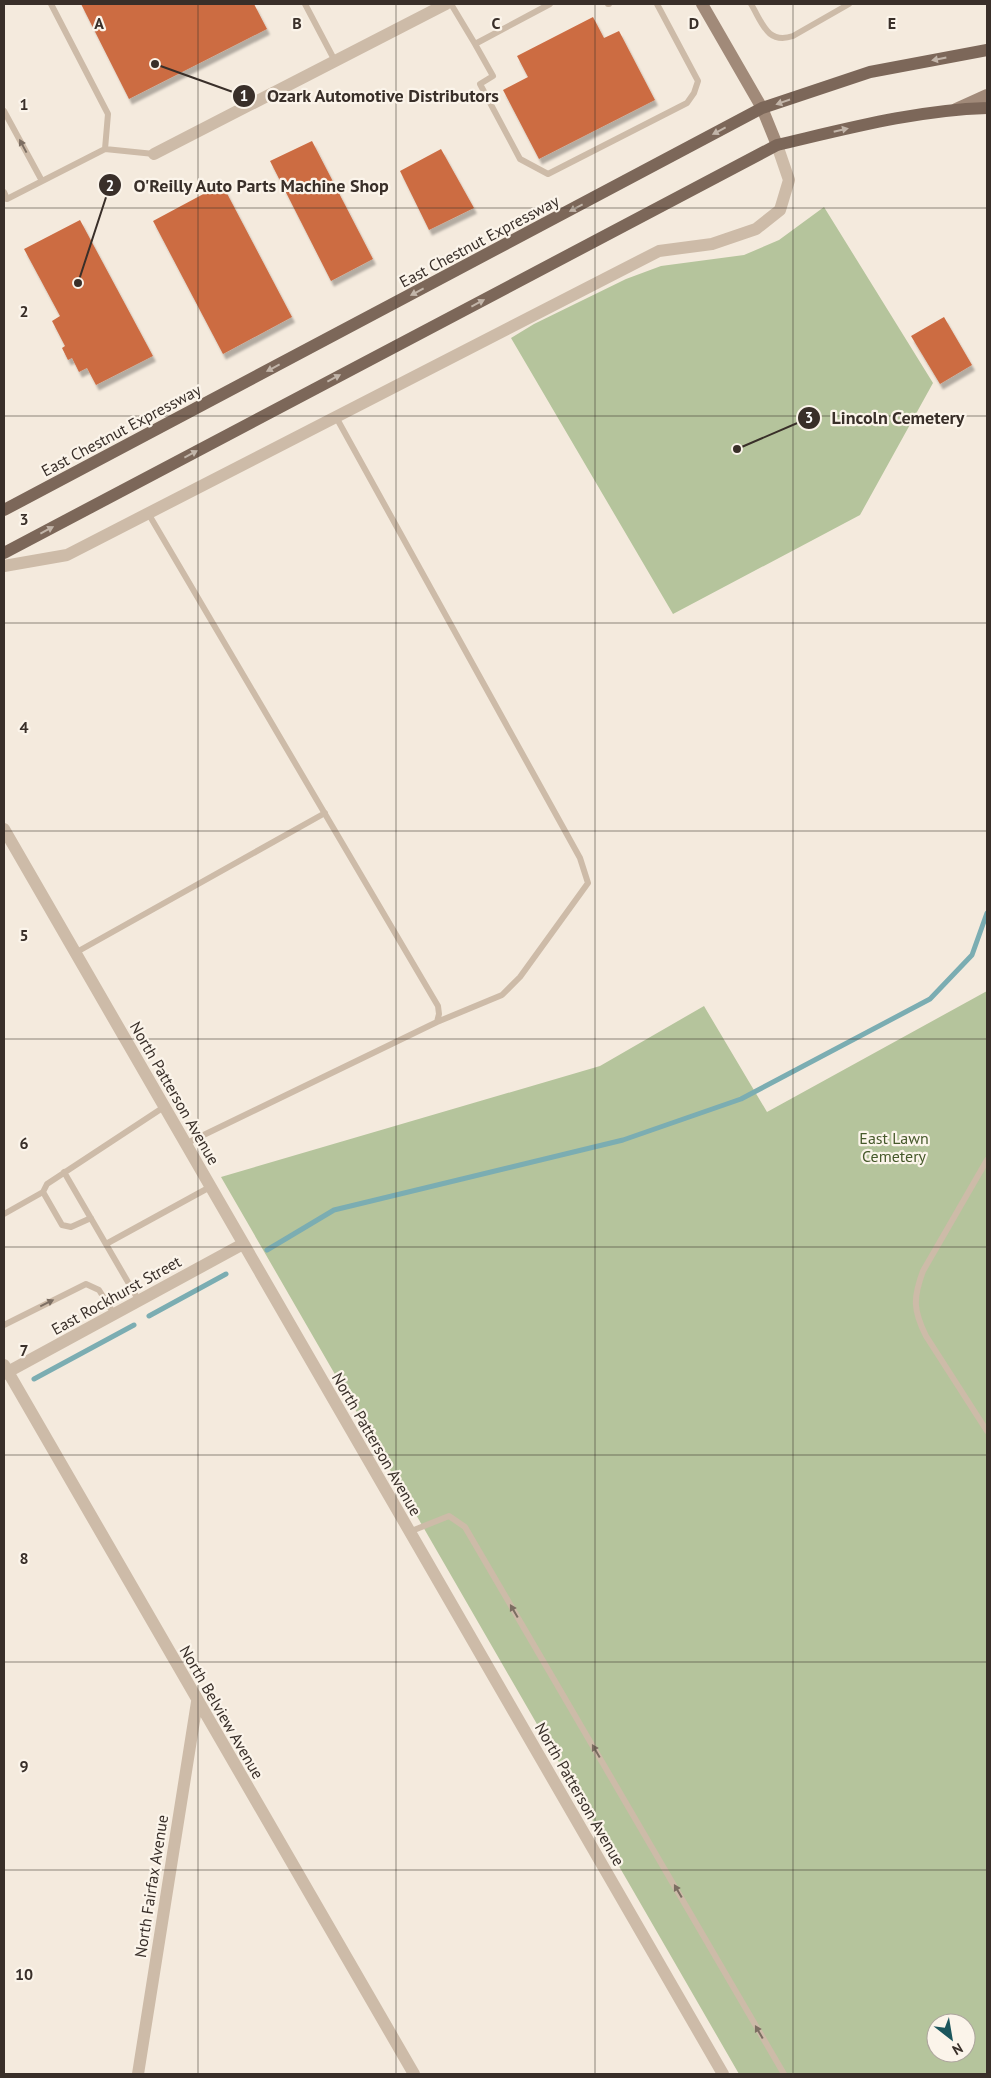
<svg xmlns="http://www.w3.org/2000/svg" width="991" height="2078" viewBox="0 0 991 2078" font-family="'PT Sans',sans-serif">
<defs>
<filter id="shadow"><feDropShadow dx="3" dy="5.5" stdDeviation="1" flood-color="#0004"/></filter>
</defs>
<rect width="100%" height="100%" fill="#f4eadd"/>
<path fill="#b5c49c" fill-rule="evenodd" d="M 824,207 L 933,383 L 860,515 L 673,614 L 511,338 L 534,324 L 626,279 L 661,266 L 744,255 L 779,240 Z
M 987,991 L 987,2074 L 739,2074 L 221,1177 L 600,1066 L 704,1006 L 767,1112 ZM 936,2023 L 966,2023 L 966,2053 L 936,2053 Z"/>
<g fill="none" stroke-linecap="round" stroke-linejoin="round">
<path stroke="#7badb2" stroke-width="5" d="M 267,1250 L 334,1210 L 623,1140 L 741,1099 L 930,999 L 972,955 L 987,913
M 149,1316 L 226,1274
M 34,1379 L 134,1325"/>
</g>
<path fill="#cc6c43" filter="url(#shadow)" d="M 81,4 L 254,4 L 267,29 L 129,99 Z
M 593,17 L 604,38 L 619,31 L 655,100 L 539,159 L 503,90 L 528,77 L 517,56 Z
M 312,141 L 373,259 L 331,281 L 270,161 Z
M 441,149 L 474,208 L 429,230 L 400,171 Z
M 222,184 L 292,317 L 223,354 L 153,221 Z
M 80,220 L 153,356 L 96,385 L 87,368 L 79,372 L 72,358 L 68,360 L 62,348 L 65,346 L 52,321 L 60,316 L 24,249 Z
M 944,317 L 972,365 L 940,384 L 911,336 Z"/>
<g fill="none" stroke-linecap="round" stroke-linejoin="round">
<path stroke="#cdbba8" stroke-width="6" d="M 51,4 L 108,114 L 105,149
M 305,4 L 335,61
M 451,4 L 475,44 L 550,4
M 608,4 L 609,4
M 751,4 C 762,22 767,45 793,36 L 849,4
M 475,44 L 493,76 L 480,84 L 520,159 L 548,174 L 687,103 L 694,93 L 698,81 L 657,4
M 4,111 L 42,181
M 4,192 L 7,199 L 105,149 L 154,154
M 336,417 L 580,858 L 588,883 L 520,977 L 502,995 L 437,1022
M 148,513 L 438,1006 L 439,1014 L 437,1022 L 185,1144
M 75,953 L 325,813
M 987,1160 L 923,1271 C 913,1298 913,1310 926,1336 L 987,1431
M 64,1172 L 139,1301
M 43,1192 L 62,1225 L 71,1227 L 91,1218
M 4,1214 L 43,1192 L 47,1184 L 164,1107
M 106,1244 L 210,1187
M 4,1325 L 86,1284 L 99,1290 L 114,1314
M 409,1532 L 449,1516 L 465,1527 L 784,2074"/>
<path stroke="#cdbba8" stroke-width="12" d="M 154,154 L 446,4
M 4,566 L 67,555 L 659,251 L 712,244 L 756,229 L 780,210 L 789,180 L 777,145
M 4,829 L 723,2074
M 4,1365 L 414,2074
M 4,1374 L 243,1244
M 138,2074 L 197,1702"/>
<path stroke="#a18a79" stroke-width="12" d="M 702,4 L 762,108 L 777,145
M 956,109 L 987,95"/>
<path stroke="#7c6759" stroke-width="12" d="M 4,510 L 762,108 L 870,72 L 987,50
M 4,553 L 777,145 C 846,129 916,110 987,108"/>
</g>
<defs><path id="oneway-solid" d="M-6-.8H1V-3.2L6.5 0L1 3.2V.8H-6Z" transform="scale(1.25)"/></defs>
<g fill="#c2b5a9">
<use href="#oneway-solid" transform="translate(939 59) rotate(169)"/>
<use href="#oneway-solid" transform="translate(783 102) rotate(161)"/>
<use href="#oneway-solid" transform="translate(841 130) rotate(-13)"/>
<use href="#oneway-solid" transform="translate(719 131) rotate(152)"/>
<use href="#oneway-solid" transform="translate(576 208) rotate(152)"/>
<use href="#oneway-solid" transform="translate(417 292) rotate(152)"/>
<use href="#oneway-solid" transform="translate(478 303) rotate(-28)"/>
<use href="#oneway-solid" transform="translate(273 368) rotate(152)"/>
<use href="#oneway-solid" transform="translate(334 378) rotate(-28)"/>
<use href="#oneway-solid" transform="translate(191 454) rotate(-28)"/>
<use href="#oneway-solid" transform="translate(47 530) rotate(-28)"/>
</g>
<g fill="#7c6e62">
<use href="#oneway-solid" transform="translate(23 146) rotate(-118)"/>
<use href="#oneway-solid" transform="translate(47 1303) rotate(-26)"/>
<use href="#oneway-solid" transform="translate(514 1611) rotate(-120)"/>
<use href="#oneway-solid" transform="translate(596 1751) rotate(-120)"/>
<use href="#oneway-solid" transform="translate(678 1891) rotate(-120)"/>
<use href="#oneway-solid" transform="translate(759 2032) rotate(-120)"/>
</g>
<path fill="none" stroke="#392f29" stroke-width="1" stroke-opacity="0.55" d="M 198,4 L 198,2074M 396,4 L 396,2074M 595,4 L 595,2074M 793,4 L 793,2074M 4,208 L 987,208M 4,416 L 987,416M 4,623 L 987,623M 4,831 L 987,831M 4,1039 L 987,1039M 4,1247 L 987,1247M 4,1455 L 987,1455M 4,1662 L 987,1662M 4,1870 L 987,1870"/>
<g text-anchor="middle" stroke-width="4.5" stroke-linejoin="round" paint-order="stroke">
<g font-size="16" fill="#392f29" stroke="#fbf4ea">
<text transform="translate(479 241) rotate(-28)" y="6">East Chestnut Expressway</text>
<text transform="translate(121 430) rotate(-28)" y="6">East Chestnut Expressway</text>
<text transform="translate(175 1093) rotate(60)" y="6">North Patterson Avenue</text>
<text transform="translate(116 1295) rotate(-29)" y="6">East Rockhurst Street</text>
<text transform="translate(377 1444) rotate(60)" y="6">North Patterson Avenue</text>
<text transform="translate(222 1712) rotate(60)" y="6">North Belview Avenue</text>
<text transform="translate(580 1794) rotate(60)" y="6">North Patterson Avenue</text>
<text transform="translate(151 1886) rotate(-81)" y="6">North Fairfax Avenue</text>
</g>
<g font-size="16" fill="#46592b" stroke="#fbf4ea">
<text x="894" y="1144">East Lawn<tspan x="894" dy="18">Cemetery</tspan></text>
</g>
</g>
<g font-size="16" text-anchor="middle" font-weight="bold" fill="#392f29" stroke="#fbf4ea" stroke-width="4.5" stroke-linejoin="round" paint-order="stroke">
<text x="99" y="29">A</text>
<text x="297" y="29">B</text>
<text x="496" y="29">C</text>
<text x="694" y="29">D</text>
<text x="892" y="29">E</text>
<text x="24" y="110">1</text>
<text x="24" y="317">2</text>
<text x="24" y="525">3</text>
<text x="24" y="733">4</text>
<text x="24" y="941">5</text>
<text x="24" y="1149">6</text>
<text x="24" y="1356">7</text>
<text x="24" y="1564">8</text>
<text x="24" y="1772">9</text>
<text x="24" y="1980">10</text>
</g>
<path fill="none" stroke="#392f29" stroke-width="2" d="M155 64L244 96M78 283L110 185M737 449L809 418"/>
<g fill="#392f29" stroke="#fbf4ea" stroke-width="2">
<circle cx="155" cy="64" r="5"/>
<circle cx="78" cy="283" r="5"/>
<circle cx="737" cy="449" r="5"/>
<circle cx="244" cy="96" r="12"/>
<circle cx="110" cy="185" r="12"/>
<circle cx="809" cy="418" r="12"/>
</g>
<g font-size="15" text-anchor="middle" font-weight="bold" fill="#fff">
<text x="244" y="101">1</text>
<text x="110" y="191">2</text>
<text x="809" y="423">3</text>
</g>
<g font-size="18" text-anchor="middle" font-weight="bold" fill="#392f29" stroke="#fbf4ea" stroke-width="4.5" stroke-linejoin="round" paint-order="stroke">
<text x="383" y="102">Ozark Automotive Distributors</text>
<text x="261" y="192">O'Reilly Auto Parts Machine Shop</text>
<text x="898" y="424">Lincoln Cemetery</text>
</g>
<rect width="991" height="2078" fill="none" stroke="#392f29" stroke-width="10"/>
<g transform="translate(951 2038) rotate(149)"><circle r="24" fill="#fbf4ea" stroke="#ada59d"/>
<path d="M0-4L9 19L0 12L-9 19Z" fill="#1c565d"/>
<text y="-8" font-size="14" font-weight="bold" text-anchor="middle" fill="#392f29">N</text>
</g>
</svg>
